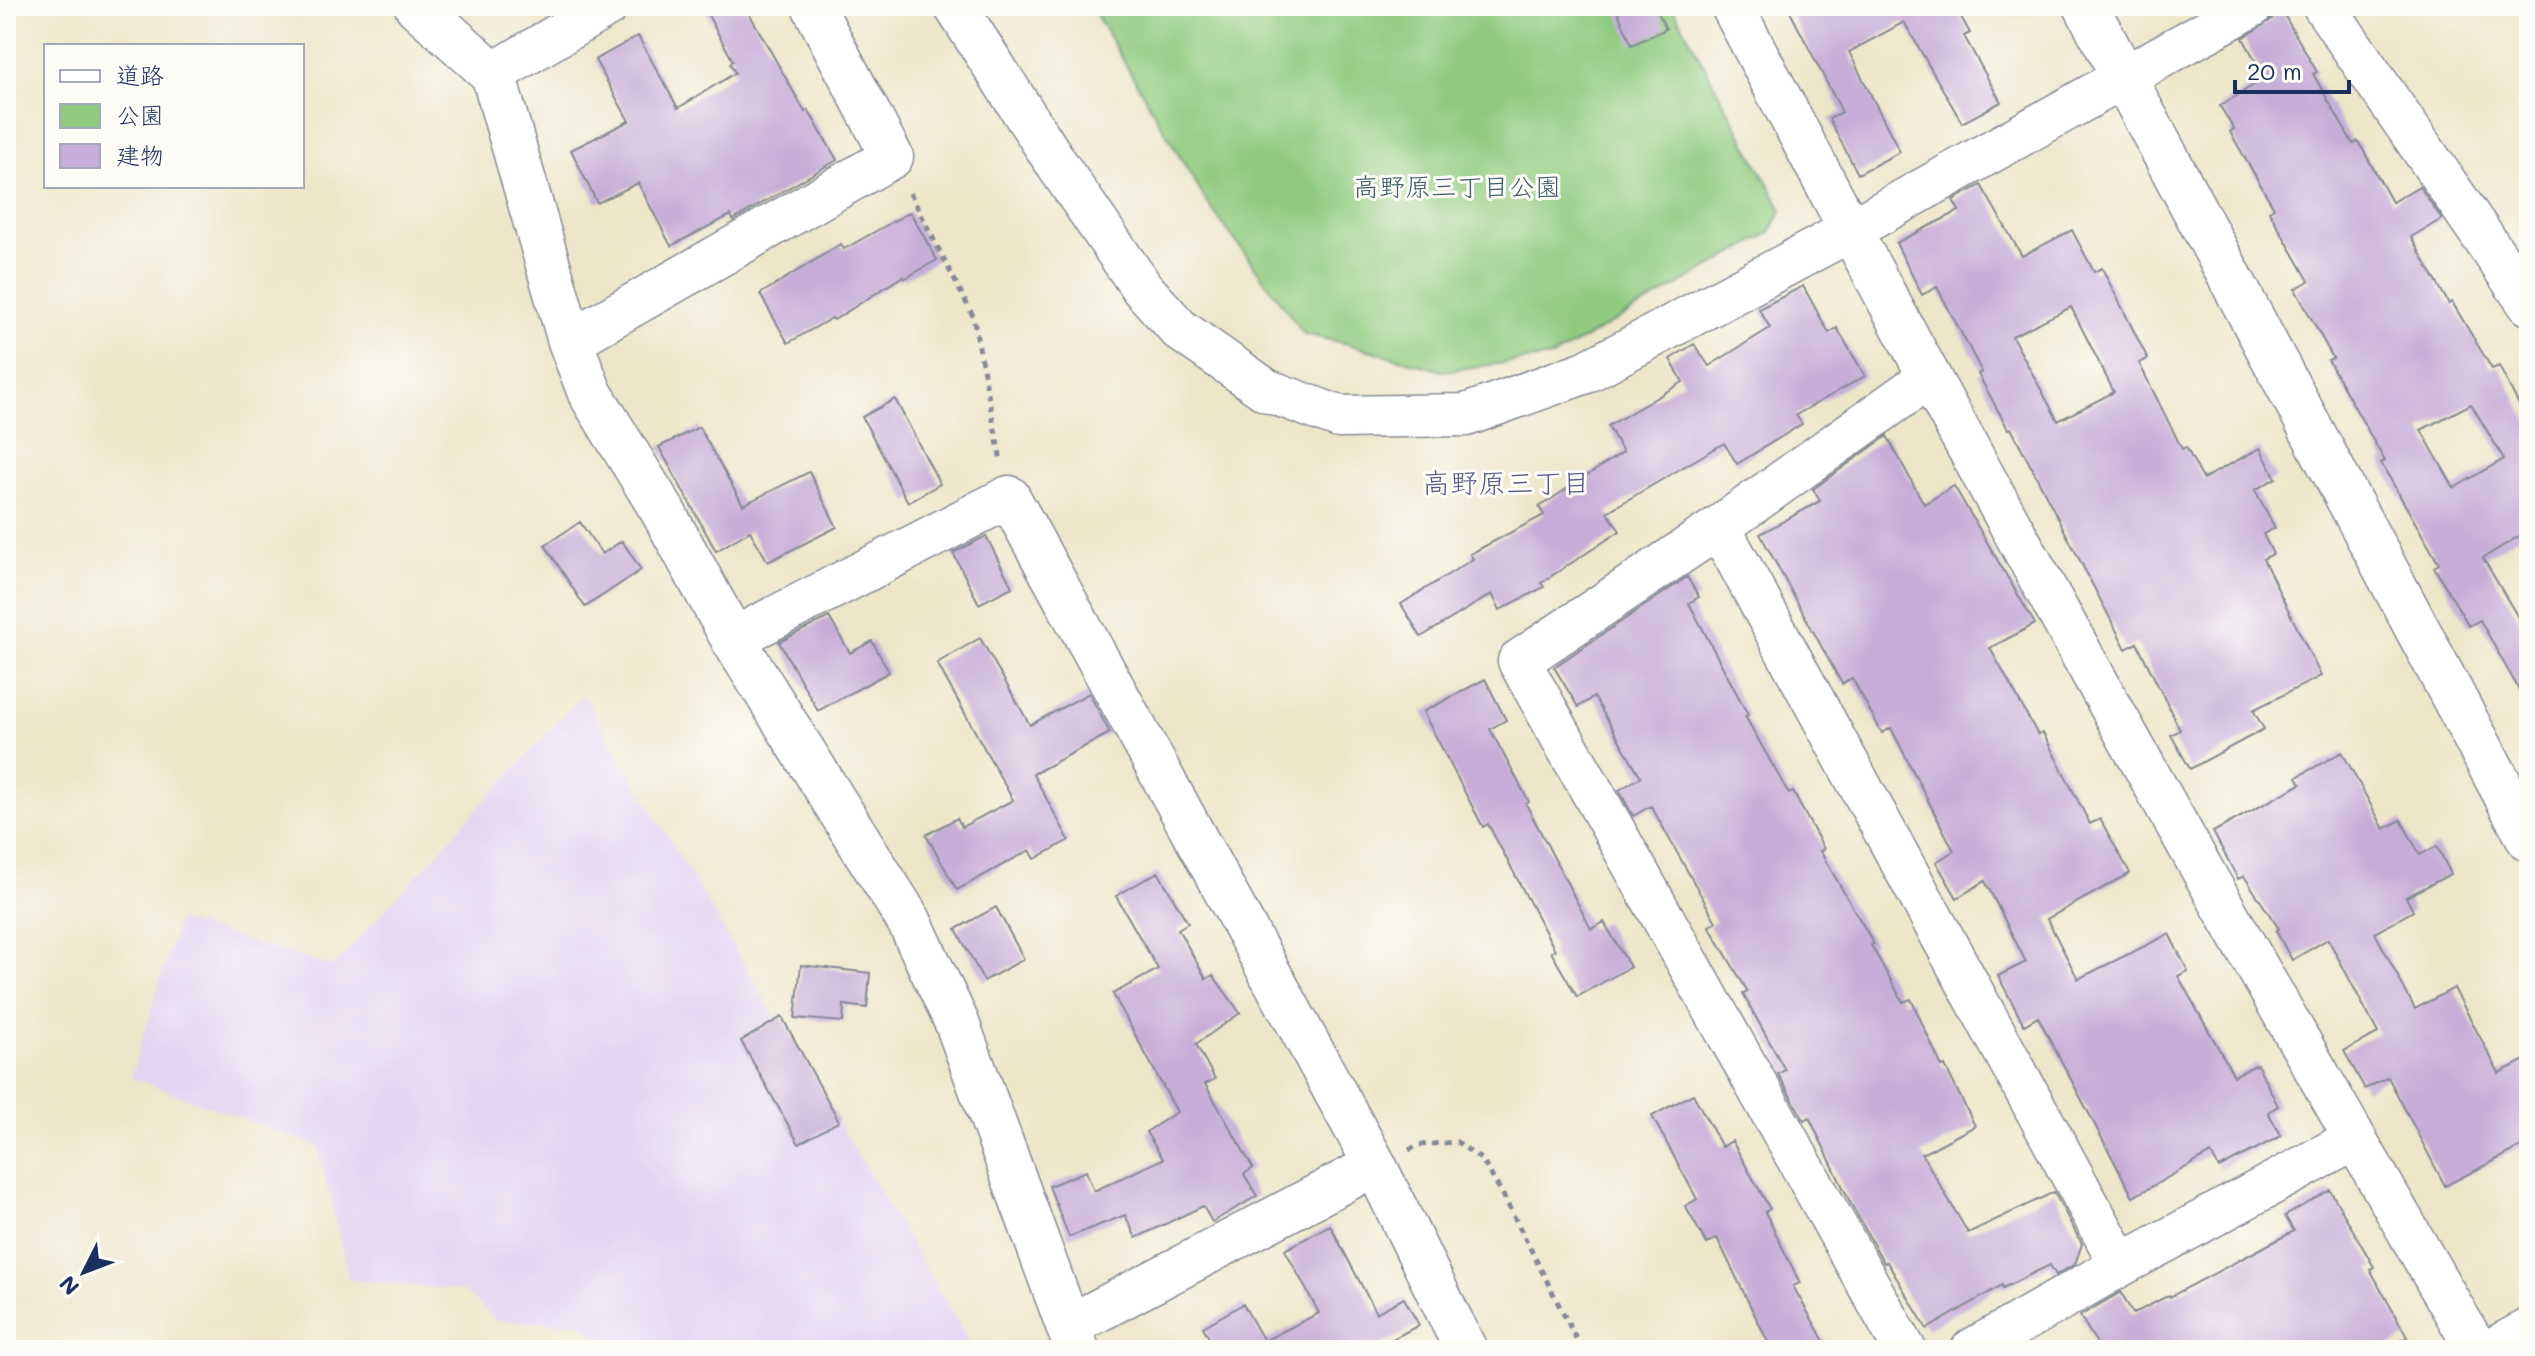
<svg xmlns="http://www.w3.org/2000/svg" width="2535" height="1356" viewBox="0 0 2535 1356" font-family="Mali,'Klee One',sans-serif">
<rect width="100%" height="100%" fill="#fdfcf7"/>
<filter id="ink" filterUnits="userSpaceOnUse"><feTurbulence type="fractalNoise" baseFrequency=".0125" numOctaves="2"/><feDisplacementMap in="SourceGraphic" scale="16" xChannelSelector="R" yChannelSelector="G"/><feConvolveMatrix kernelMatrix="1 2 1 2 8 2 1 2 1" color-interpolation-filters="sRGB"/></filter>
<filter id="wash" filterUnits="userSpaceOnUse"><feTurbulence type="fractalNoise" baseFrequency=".006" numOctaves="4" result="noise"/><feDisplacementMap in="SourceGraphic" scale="32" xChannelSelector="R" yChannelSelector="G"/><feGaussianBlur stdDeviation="1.8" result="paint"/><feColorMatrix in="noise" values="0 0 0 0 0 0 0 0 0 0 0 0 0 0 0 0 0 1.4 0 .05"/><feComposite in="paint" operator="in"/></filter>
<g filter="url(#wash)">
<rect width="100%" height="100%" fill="#ede6c9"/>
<path fill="#e2d4f3" d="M 583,694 L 974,1350 L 613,1350 L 581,1323 L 497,1321 L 464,1291 L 349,1280 L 318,1147 L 131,1077 L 178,920 L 333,967 Z"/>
<path fill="#8fca7e" stroke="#557c6e" stroke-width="2" d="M 1091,6 L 1672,6 L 1782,210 L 1770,233 L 1552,357 L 1442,371 L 1348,344 L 1304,334 L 1206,201 Z"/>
<g id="blocks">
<path fill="#c7aed8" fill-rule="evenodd" d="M 703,6 L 745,6 L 805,112 L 808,110 L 837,160 L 733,220 L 731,215 L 671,246 L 638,183 L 597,203 L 571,150 L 629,121 L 595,60 L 638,36 L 678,108 L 735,73 L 730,63 L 733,61 Z
M 1615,6 L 1655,6 L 1666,29 L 1632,45 Z
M 1787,6 L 1955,6 L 1970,33 L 1964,36 L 2001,102 L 1962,123 L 1904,22 L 1849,52 L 1900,152 L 1858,174 L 1829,119 L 1842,112 Z
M 2276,6 L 2279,6 L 2317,72 L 2313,74 L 2353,144 L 2358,141 L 2392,202 L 2419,186 L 2442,219 L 2411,237 L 2449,304 L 2452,302 L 2492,369 L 2499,366 L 2529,424 L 2529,530 L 2483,558 L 2529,636 L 2529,708 L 2480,620 L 2469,626 L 2434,567 L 2439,564 L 2381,463 L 2385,461 L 2328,360 L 2333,358 L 2295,289 L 2309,281 L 2269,211 L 2274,208 L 2230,132 L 2234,129 L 2220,106 L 2265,78 L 2243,38 L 2272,19 ZM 2471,404 L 2504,459 L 2454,488 L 2421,430 Z
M 1981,185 L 2022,256 L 2072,230 L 2094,272 L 2102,268 L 2148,359 L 2139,363 L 2182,449 L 2186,447 L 2203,479 L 2260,448 L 2276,478 L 2255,490 L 2275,528 L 2263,534 L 2273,554 L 2263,559 L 2321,676 L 2253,710 L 2264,729 L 2190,769 L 2171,735 L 2180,730 L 2137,643 L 2126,649 L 2011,428 L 2008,429 L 1978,374 L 1982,372 L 1937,287 L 1922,295 L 1896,243 L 1959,211 L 1953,200 ZM 2071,307 L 2114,392 L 2058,421 L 2012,336 Z
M 910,212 L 937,260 L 904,279 L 903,276 L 834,320 L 832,318 L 788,343 L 760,294 L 841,244 L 844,249 Z
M 1803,286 L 1829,333 L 1837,328 L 1865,376 L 1796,415 L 1802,424 L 1737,464 L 1724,443 L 1607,512 L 1620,531 L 1541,583 L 1544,587 L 1500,610 L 1492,594 L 1421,637 L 1401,604 L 1473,559 L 1470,554 L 1544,515 L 1539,507 L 1623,452 L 1608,426 L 1683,382 L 1670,359 L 1694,344 L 1709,366 L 1770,328 L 1759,309 Z
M 895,399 L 940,484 L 908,502 L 862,417 Z
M 699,427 L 743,505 L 809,472 L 837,527 L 768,562 L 750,531 L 716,551 L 659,447 Z
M 1887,436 L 1924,504 L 1954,486 L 2035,624 L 1990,648 L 2038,735 L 2043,733 L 2090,824 L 2100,819 L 2130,873 L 2047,919 L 2078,979 L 2169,934 L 2188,971 L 2178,976 L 2234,1076 L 2257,1064 L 2278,1106 L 2268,1112 L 2281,1136 L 2219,1168 L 2211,1153 L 2133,1197 L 2038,1017 L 2024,1025 L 1998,976 L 2026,962 L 1985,881 L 1957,898 L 1936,862 L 1954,851 L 1891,728 L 1882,733 L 1852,678 L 1842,684 L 1760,534 L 1820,501 L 1813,489 Z
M 580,522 L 602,554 L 622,541 L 641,570 L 585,607 L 545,545 Z
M 986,536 L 1012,587 L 979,604 L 953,553 Z
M 1687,577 L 1699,597 L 1689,603 L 1748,715 L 1745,716 L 1789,794 L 1793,792 L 1824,849 L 1820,851 L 1874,944 L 1871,945 L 1903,1002 L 1911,999 L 1942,1067 L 1945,1066 L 1975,1126 L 1922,1154 L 1968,1233 L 2054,1192 L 2082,1244 L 2075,1264 L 2056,1275 L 2050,1265 L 2003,1288 L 2002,1285 L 1927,1329 L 1887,1262 L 1884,1263 L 1851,1204 L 1809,1117 L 1804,1120 L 1778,1074 L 1785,1070 L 1743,994 L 1748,992 L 1709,926 L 1716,922 L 1651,806 L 1633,816 L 1619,790 L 1641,777 L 1594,697 L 1578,707 L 1554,667 Z
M 829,617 L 850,653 L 872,641 L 889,672 L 818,711 L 779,642 Z
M 980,638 L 1030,725 L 1089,693 L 1110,733 L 1033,774 L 1069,840 L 1035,859 L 1030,850 L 957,890 L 926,835 L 957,818 L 962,827 L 1013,800 L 937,663 Z
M 1485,679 L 1506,720 L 1490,729 L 1529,802 L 1526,804 L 1591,929 L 1604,922 L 1630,967 L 1577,997 L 1551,952 L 1555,950 L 1488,824 L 1483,827 L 1423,712 Z
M 2342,752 L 2384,829 L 2401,820 L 2420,855 L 2437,846 L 2451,874 L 2406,897 L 2413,911 L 2375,933 L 2415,1009 L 2454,988 L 2499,1073 L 2529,1058 L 2529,1143 L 2445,1186 L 2388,1077 L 2365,1089 L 2344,1051 L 2378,1033 L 2328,939 L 2292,960 L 2276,931 L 2279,929 L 2244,876 L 2238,879 L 2213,832 L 2301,784 L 2297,777 Z
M 1158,872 L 1188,923 L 1178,929 L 1206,979 L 1213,975 L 1240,1013 L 1196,1044 L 1215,1079 L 1205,1084 L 1253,1168 L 1244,1174 L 1257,1196 L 1212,1222 L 1203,1206 L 1136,1238 L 1125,1215 L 1069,1237 L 1049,1186 L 1086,1171 L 1094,1191 L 1163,1159 L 1146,1132 L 1177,1112 L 1113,994 L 1158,969 L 1116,896 Z
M 996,907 L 1024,959 L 984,981 L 956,929 Z
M 801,965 L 870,973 L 867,1008 L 844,1005 L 843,1022 L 795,1018 Z
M 782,1017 L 839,1121 L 799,1144 L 741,1041 Z
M 1693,1094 L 1722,1147 L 1732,1141 L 1770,1209 L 1765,1212 L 1800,1283 L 1793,1286 L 1829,1350 L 1772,1350 L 1717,1238 L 1707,1244 L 1685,1206 L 1697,1199 L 1652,1116 Z
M 2330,1190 L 2374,1267 L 2370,1269 L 2407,1337 L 2383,1350 L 2101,1350 L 2080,1316 L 2121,1292 L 2133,1314 L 2169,1295 L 2170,1297 L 2294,1231 L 2285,1216 Z
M 1330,1225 L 1376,1313 L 1404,1298 L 1419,1325 L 1372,1350 L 1216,1350 L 1203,1327 L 1243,1304 L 1264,1341 L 1319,1313 L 1285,1250 Z"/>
</g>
</g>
<g filter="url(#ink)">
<use href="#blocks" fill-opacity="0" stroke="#848a94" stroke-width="2"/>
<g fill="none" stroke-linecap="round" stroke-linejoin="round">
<defs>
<path id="pedestrian" d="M 2478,1350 L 2529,1323"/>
<path id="minor" d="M 955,6 L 1058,166 L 1142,288 L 1180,330 L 1266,390 L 1339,417 L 1466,415 L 1586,372 L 1849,231 L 2252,6
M 1732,6 C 1969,460 2220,907 2477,1350
M 2324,6 L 2529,304
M 493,74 L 607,6
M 570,341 L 892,157 L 813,6
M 1719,527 L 2121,1265
M 733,639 L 1009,497 L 1375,1165 L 1466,1350
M 1069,1326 L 1375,1165
M 1905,1350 L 1519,661 L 1719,527 L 1928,378
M 1972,1350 L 2121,1265 L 2355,1139"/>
<path id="tertiary" d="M 417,6 L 493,74 L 570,341 L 590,393 L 662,510 L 733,639 L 909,921 L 957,1023 L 1077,1350
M 2086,6 L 2529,839"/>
</defs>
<use href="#pedestrian" stroke="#848a94" stroke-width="33"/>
<use href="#minor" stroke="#848a94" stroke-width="45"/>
<use href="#tertiary" stroke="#848a94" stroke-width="47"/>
<path stroke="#848a94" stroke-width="5" stroke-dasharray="6 6" stroke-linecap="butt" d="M 910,193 L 973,316 L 1001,461
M 1409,1150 L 1419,1145 L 1457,1142 L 1482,1160 L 1502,1193 L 1582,1350"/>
<use href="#pedestrian" stroke="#fff" stroke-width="30"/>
<use href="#minor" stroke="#fff" stroke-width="42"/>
<use href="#tertiary" stroke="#fff" stroke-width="44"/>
</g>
</g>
<g text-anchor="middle" stroke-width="6" stroke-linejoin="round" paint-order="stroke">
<g font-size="26" fill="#3e5e68" stroke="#fdfcf7">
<text x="1457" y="196">高野原三丁目公園</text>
</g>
<g font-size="28" fill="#575b89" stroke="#fdfcf7">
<text x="1506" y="493">高野原三丁目</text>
</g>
</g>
<rect width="2535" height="1356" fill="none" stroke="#fdfcf7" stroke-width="32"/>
<rect x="44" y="44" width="260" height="144" fill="#fdfcf7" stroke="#a3aaba" stroke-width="2"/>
<rect x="60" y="70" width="40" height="12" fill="#ffffff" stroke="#a3aaba" stroke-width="2"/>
<text x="116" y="84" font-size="24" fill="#1b2f5e">道路</text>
<rect x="60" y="104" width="40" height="24" fill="#8fca7e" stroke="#a3aaba" stroke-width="2"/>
<text x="116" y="124" font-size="24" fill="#1b2f5e">公園</text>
<rect x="60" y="144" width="40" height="24" fill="#c7aed8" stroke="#a3aaba" stroke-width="2"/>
<text x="116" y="164" font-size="24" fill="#1b2f5e">建物</text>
<g transform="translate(84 1272) rotate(228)" stroke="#fdfcf7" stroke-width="6" paint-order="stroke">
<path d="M0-6L14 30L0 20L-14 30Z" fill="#1b2f5e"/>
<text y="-12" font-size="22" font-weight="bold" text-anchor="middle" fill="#1b2f5e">N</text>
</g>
<path d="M2235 80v12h114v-12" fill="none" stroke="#1b2f5e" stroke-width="4"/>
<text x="2247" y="80" font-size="24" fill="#1b2f5e" stroke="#fdfcf7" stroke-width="6" paint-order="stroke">20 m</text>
</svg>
